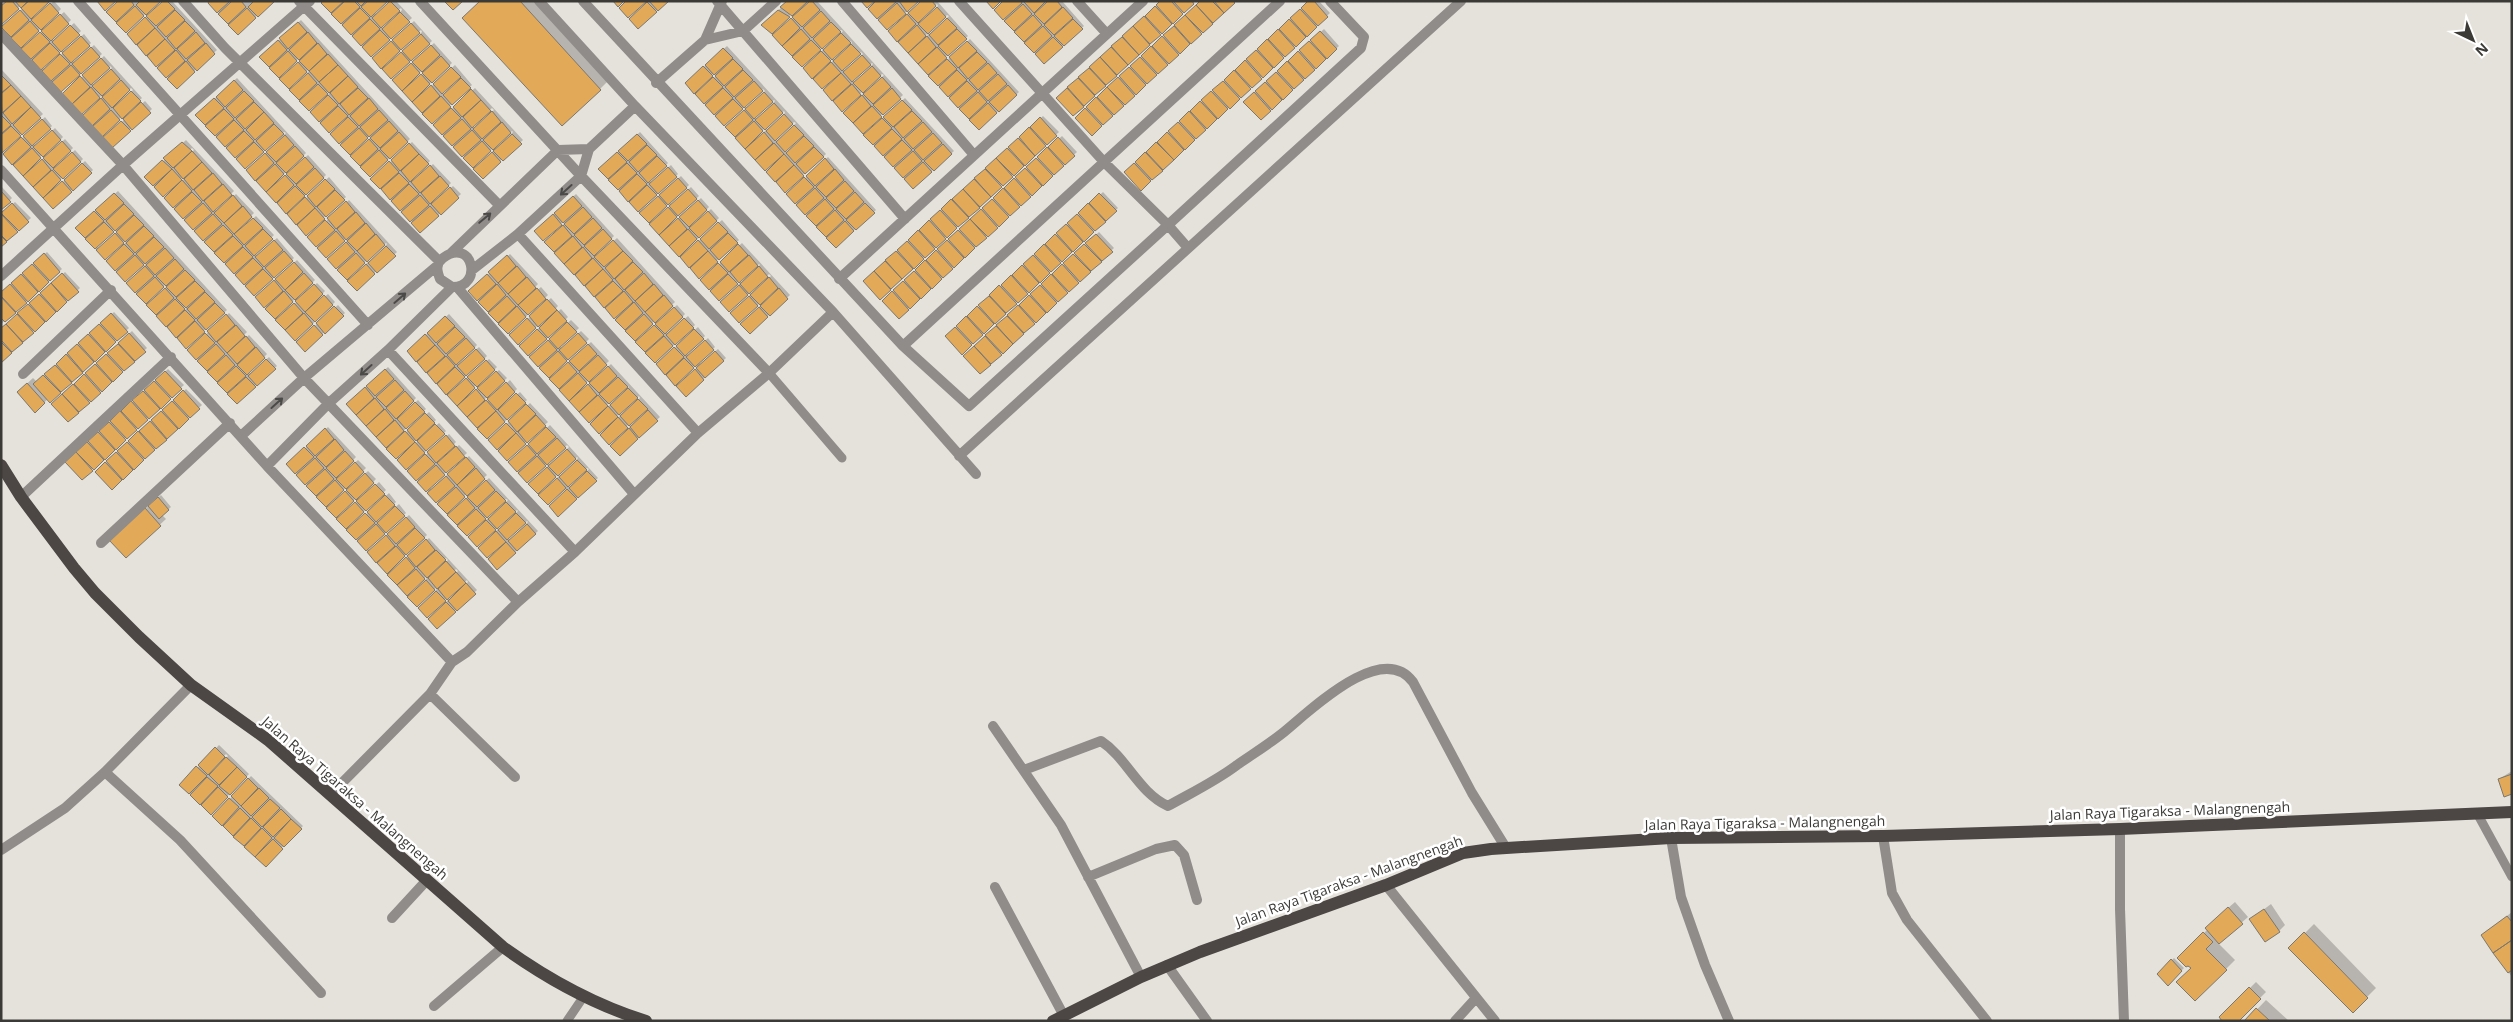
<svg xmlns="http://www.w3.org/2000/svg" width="2513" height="1022" viewBox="0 0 2513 1022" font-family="'Open Sans',sans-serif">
<rect width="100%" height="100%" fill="#e5e2db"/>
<path fill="#0003" fill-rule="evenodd" d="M 1,1 L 27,1 L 23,6 L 34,18 L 54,1 L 61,9 L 43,28 L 44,29 L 64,12 L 71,20 L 53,39 L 54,41 L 74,23 L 81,31 L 63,50 L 64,52 L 84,34 L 91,43 L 73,61 L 75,63 L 94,45 L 102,54 L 61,91 L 1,25 ZM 20,6 L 23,8 L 4,26 L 2,24 ZM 41,28 L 43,31 L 25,47 L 23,46 ZM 61,50 L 63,53 L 45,70 L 43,68 Z
M 119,1 L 137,1 L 139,4 L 159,1 L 126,32 L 108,12 Z
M 164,1 L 172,1 L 217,50 L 177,87 L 128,34 Z
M 208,1 L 273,1 L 238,33 Z
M 325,1 L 386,1 L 374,12 L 376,14 L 391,1 L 396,1 L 412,18 L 371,55 L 323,3 ZM 401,8 L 402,10 L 384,29 L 381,26 Z
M 481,1 L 543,1 L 612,77 L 600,89 Z
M 648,1 L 667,1 L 638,27 L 631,19 Z
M 788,1 L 817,1 L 903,95 L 863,132 L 845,113 L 863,94 L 862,92 L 843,110 L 825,90 L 842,74 L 840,73 L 815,79 L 833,61 L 831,59 L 812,77 L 804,68 L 823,50 L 821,48 L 802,66 L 763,25 ZM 791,14 L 794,17 L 775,34 L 774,33 ZM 841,30 L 843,31 L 825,50 L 822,47 ZM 851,41 L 852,43 L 835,61 L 833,58 ZM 861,52 L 863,54 L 845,72 L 843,69 ZM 872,63 L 873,64 L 855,83 L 853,80 ZM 882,74 L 884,75 L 865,94 L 863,91 Z
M 877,1 L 900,1 L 910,13 L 922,1 L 937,1 L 968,36 L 928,73 L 910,54 L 928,35 L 927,34 L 908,51 L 890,31 L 908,13 L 907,11 L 887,29 L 870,9 ZM 937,4 L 938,6 L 920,24 L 918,21 ZM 947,15 L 949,16 L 931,35 L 928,32 Z
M 1005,1 L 1062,1 L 1084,26 L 1044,63 L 996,10 Z
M 1162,1 L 1195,1 L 1073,114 L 1058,98 Z
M 1202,1 L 1235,1 L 1092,134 L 1076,118 Z
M 1310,1 L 1319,1 L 1330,13 L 1141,189 L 1126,172 Z
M 301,20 L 410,139 L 370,176 L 352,156 L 371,137 L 369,136 L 350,153 L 332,134 L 349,118 L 347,117 L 329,131 L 311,112 L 329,94 L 328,92 L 309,109 L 291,90 L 309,71 L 308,70 L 289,87 L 261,57 ZM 299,58 L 301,60 L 282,77 L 281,76 Z
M 414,21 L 432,41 L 391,78 L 374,58 ZM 421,30 L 422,32 L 404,51 L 386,66 L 384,64 Z
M 1324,29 L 1339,46 L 1261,118 L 1245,102 Z
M 970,39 L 1019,92 L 979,129 L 930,76 Z
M 434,43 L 452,63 L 412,100 L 394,80 ZM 422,70 L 424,73 L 405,90 L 404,89 Z
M 727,46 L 826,154 L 785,191 L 767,172 L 784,156 L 783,154 L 765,169 L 747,149 L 766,130 L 764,129 L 745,147 L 727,127 L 745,109 L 744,107 L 724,125 L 686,83 ZM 714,73 L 716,76 L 698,93 L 696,91 ZM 763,89 L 765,91 L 747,109 L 745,106 ZM 774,100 L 775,101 L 757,120 L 755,117 ZM 784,111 L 785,113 L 768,131 L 765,128 ZM 794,122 L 796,123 L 778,142 L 775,139 ZM 803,136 L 804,138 L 788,153 L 785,150 Z
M 104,56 L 142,98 L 102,135 L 84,116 L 102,97 L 101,96 L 82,113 L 64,94 ZM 110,66 L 112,68 L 94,86 L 92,83 ZM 120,80 L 121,81 L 104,97 L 102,94 ZM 131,88 L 133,90 L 114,108 L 112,105 Z
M 455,65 L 472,85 L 432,122 L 414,102 ZM 460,78 L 461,80 L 445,95 L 442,92 Z
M 1,69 L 43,114 L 2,151 L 1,150 Z
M 237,78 L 306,153 L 267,190 L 269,191 L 308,155 L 326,175 L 287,212 L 289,214 L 329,177 L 346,197 L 306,234 L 248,170 L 286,133 L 284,132 L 245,167 L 197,115 Z
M 475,88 L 523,140 L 483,177 L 475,169 L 494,150 L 492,149 L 473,166 L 434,125 ZM 492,108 L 494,110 L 475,128 L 473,126 ZM 512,131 L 513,132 L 495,151 L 493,148 Z
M 905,98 L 954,151 L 913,188 L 865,135 Z
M 145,101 L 152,109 L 112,146 L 104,138 Z
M 1043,116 L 1059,132 L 880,298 L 865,281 Z
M 45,117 L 52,126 L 34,144 L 36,146 L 55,128 L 63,137 L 44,156 L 46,157 L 65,139 L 73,148 L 54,167 L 56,168 L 75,150 L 83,159 L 64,178 L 66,179 L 85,161 L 93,170 L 53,207 L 5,154 ZM 42,155 L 45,158 L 26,175 L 24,174 ZM 63,177 L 65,180 L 47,197 L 45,195 Z
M 640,132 L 668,163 L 650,181 L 652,183 L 671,165 L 678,174 L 640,211 L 641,212 L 681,176 L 689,185 L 670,203 L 672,205 L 691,187 L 699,196 L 660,233 L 661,235 L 701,198 L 709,207 L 691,225 L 692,227 L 711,209 L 719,218 L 681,255 L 682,256 L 722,220 L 739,240 L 699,277 L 600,169 ZM 668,203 L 671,206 L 651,223 L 650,222 Z
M 1062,136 L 1077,152 L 899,317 L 883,301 Z
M 186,140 L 234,191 L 215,210 L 217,211 L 236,194 L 254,213 L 235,232 L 237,234 L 256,216 L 274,235 L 256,254 L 257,256 L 277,238 L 294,258 L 254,295 L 166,198 L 184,179 L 182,178 L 163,195 L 146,177 ZM 192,148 L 194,150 L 175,169 L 172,167 Z
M 412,142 L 430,161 L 412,180 L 413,182 L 433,164 L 451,183 L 432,202 L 433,204 L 453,186 L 461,194 L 421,231 L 372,179 Z
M 828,157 L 876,210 L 836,247 L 788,194 Z
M 1,186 L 12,198 L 1,209 Z
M 118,191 L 227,310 L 186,347 L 168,327 L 186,309 L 185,307 L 166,325 L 148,305 L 166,287 L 165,285 L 146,303 L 128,283 L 146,264 L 145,263 L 125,280 L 108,261 L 126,242 L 124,241 L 105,258 L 77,228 ZM 115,229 L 117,232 L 99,249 L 97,247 Z
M 1103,192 L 1118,208 L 962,353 L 947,336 Z
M 576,194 L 614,236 L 596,254 L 597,256 L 617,238 L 675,302 L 635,339 L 546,242 L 564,224 L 563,222 L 544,240 L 536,231 Z
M 349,200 L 397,252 L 357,289 L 349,281 L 368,262 L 366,261 L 347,278 L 329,259 L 347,241 L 345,239 L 326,256 L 309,237 ZM 386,243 L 387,244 L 370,263 L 367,260 Z
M 15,202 L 31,218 L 1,245 L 1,214 Z
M 1099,232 L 1114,248 L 980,373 L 965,356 Z
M 742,243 L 790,295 L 750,333 L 742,324 L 761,305 L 759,304 L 740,321 L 732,313 L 751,294 L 749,293 L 730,310 L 722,302 L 740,283 L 739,281 L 719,299 L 702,280 ZM 759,264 L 760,265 L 742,283 L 740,281 ZM 769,274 L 771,276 L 752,295 L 750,292 ZM 778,288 L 779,290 L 762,306 L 760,303 Z
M 47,252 L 62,269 L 1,324 L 1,293 Z
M 510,254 L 538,284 L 520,303 L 521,304 L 541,287 L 548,295 L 509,333 L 512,333 L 551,298 L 558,306 L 540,325 L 542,326 L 561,309 L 568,317 L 530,355 L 531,356 L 571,320 L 579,328 L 560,347 L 562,348 L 581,331 L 589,339 L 550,377 L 551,378 L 591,342 L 609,361 L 569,399 L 470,291 ZM 538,325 L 540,327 L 521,345 L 520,343 Z
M 297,260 L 315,280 L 276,317 L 278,319 L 317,283 L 325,291 L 307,310 L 308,311 L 328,294 L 335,302 L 297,339 L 298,341 L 338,305 L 345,313 L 305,350 L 257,297 Z
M 65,272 L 80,288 L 1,361 L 1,330 Z
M 677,305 L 685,314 L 667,332 L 668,334 L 688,316 L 695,325 L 656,362 L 658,363 L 698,327 L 705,336 L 687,354 L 689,356 L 708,338 L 715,347 L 699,362 L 700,364 L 718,349 L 726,358 L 686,395 L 637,342 ZM 695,365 L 698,368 L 679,385 L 677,384 Z
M 114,312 L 129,328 L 50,401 L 48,399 L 35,411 L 18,392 L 33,378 L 37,382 Z
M 229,313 L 247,332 L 228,351 L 230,352 L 249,335 L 267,354 L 249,373 L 250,374 L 269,357 L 277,366 L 237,402 L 189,350 Z
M 449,314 L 477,345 L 458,364 L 459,365 L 479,347 L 487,356 L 448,393 L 450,394 L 489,359 L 497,367 L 479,385 L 480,387 L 499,370 L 507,378 L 468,415 L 470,417 L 510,380 L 517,389 L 499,407 L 500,409 L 520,392 L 527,400 L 489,437 L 490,439 L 530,403 L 548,422 L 507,459 L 408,351 ZM 476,385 L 479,388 L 460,406 L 458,404 Z
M 132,331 L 147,348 L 68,421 L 53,404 Z
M 611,364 L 660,417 L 620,454 L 612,446 L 630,427 L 628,425 L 609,443 L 602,435 L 620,416 L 618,415 L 599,432 L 591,424 L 610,405 L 609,403 L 589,421 L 571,401 ZM 628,386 L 629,387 L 612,405 L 609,402 ZM 639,396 L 640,398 L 622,416 L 619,413 ZM 647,410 L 649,411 L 632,427 L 630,425 Z
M 388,367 L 416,398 L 398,417 L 399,418 L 418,400 L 426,409 L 388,446 L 389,447 L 429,412 L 436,420 L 418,439 L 419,441 L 439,423 L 446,431 L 409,468 L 410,469 L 449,434 L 456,442 L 438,461 L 440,462 L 459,445 L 467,453 L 430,487 L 431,489 L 469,456 L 487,475 L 447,512 L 348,404 ZM 416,439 L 418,441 L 400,458 L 398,457 Z
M 168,369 L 184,385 L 82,478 L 67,462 Z
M 186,389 L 202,405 L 112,488 L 96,472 Z
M 550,425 L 598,478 L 558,515 L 567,490 L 566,489 L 548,504 L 540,495 L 559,476 L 557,475 L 538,493 L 530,484 L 548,466 L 546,464 L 527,482 L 510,462 ZM 567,445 L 569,447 L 550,466 L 548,463 ZM 577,457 L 578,458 L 561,477 L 558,474 ZM 587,468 L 589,469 L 571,488 L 568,485 Z
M 328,427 L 356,457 L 338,476 L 339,477 L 358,460 L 366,468 L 328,505 L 329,507 L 368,471 L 376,479 L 358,498 L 359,500 L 379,482 L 386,490 L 348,527 L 350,529 L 389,493 L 396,502 L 378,521 L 379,522 L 399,504 L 406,513 L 368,549 L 370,551 L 409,515 L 427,535 L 387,572 L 288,464 ZM 356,498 L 358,501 L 339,518 L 338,516 Z
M 489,478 L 538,531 L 498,568 L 507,543 L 505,542 L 480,548 L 498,529 L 497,528 L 477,546 L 469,537 L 488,518 L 486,517 L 467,535 L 449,515 ZM 506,499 L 508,500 L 490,519 L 487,516 ZM 517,510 L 518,511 L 500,530 L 497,527 ZM 527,521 L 528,522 L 510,541 L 508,538 Z
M 161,495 L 171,507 L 162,515 L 166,519 L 126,556 L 111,540 Z
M 429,538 L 477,590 L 437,628 L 430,619 L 448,600 L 446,599 L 427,616 L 419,608 L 437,589 L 436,588 L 417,605 L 409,597 L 427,578 L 426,577 L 407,594 L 389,575 ZM 446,558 L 448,560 L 430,578 L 427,575 ZM 456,569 L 458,571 L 440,589 L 437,587 ZM 467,580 L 468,582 L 450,600 L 447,598 Z
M 219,745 L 249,774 L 211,813 L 181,785 ZM 226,754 L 228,756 L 211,775 L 208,773 Z
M 2512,771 L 2512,793 L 2499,779 Z
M 251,776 L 303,826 L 265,865 L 214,816 Z
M 2235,902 L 2248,917 L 2218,943 L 2235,960 L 2195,1000 L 2192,968 L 2179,958 L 2208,929 L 2212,922 Z
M 2271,904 L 2285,925 L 2279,931 L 2251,919 Z
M 2512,912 L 2512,977 L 2482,935 Z
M 2314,924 L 2376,988 L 2353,1011 L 2290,948 Z
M 2174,958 L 2184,968 L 2168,984 L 2158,974 Z
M 2256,982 L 2266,992 L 2237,1021 L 2221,1017 Z
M 2266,1000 L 2289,1021 L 2246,1021 Z"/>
<path fill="#e2aa58" stroke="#7b7771" d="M 7,1 L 12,1 L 19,9 L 1,25 L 1,6 Z
M 15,1 L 28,1 L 21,8 Z
M 29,1 L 49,1 L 49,2 L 31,19 L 21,8 Z
M 97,1 L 116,1 L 105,11 Z
M 118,1 L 131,1 L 134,5 L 116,22 L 106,12 Z
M 140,1 L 161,1 L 146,15 L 136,5 Z
M 163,1 L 167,1 L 175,9 L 156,26 L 146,16 Z
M 209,1 L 230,1 L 217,13 L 208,3 Z
M 232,1 L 241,1 L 246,7 L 228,24 L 218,14 Z
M 254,1 L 275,1 L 258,17 L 248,7 Z
M 323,1 L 344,1 L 331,13 L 321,3 Z
M 345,1 L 354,1 L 360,7 L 341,24 L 331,14 Z
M 356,1 L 366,1 L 361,6 Z
M 368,1 L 388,1 L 371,17 L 361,7 Z
M 390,1 L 400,11 L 381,28 L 372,18 Z
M 444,1 L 463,1 L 453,10 Z
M 480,1 L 520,1 L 601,90 L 562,126 L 462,18 Z
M 613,1 L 624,1 L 618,7 Z
M 626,1 L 647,1 L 628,18 L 619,8 Z
M 649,1 L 669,1 L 658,11 Z
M 787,1 L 808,1 L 792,16 L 780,7 Z
M 810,1 L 812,1 L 820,10 L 802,27 L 792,17 Z
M 861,1 L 875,1 L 867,8 Z
M 876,1 L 895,1 L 896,2 L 877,19 L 868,9 Z
M 899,1 L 919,1 L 907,12 Z
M 921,1 L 932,1 L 936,6 L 918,23 L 908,13 Z
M 986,1 L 1001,1 L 993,9 Z
M 1003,1 L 1021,1 L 1022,3 L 1003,20 L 994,10 Z
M 1026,1 L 1046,1 L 1034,13 L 1024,2 Z
M 1048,1 L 1057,1 L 1062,7 L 1044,24 L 1034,14 Z
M 1160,1 L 1171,1 L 1183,14 L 1173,24 L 1156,5 Z
M 1173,1 L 1192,1 L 1194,4 L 1184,13 Z
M 1200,1 L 1212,1 L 1224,13 L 1213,23 L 1196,5 Z
M 1214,1 L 1233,1 L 1235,3 L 1224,13 Z
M 1308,1 L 1314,1 L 1328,17 L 1318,26 L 1301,8 Z
M 647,2 L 657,12 L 638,29 L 629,19 Z
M 50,3 L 59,13 L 41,30 L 31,20 Z
M 897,3 L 906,14 L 887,30 L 878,20 Z
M 1023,4 L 1032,14 L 1014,31 L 1004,21 Z
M 1196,5 L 1213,24 L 1203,33 L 1185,15 Z
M 135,6 L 144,16 L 126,33 L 116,23 Z
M 1155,6 L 1172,24 L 1162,34 L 1145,16 Z
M 937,7 L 946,17 L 928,34 L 918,24 Z
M 1063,7 L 1073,18 L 1054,35 L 1044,25 Z
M 247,8 L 256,18 L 238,35 L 228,25 Z
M 360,8 L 370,18 L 351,35 L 342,25 Z
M 1300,9 L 1317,27 L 1307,37 L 1290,18 Z
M 20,10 L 29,20 L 11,37 L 1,27 Z
M 175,10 L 185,20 L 166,37 L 157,27 Z
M 778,10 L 790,17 L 772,34 L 761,25 Z
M 821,11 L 830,21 L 812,38 L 803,28 Z
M 400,12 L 410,22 L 391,39 L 382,29 Z
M 60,14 L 69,24 L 51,41 L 41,31 Z
M 907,14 L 916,24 L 897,42 L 888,31 Z
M 1033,15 L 1042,25 L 1024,42 L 1014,32 Z
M 1185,15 L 1202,34 L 1191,44 L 1174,25 Z
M 1144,16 L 1161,35 L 1150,44 L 1133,26 Z
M 145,17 L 155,28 L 136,45 L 127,34 Z
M 791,18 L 800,28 L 782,46 L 772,35 Z
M 947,18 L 957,28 L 938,45 L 929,35 Z
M 370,19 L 380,29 L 361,46 L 352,36 Z
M 1073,19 L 1083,29 L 1064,46 L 1054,36 Z
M 1289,19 L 1306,37 L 1296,47 L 1279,29 Z
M 30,21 L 39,31 L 21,48 L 11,38 Z
M 185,21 L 195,31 L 176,49 L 167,38 Z
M 298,22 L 307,32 L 288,49 L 279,38 Z
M 831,22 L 841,32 L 822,49 L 813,39 Z
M 411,23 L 420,33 L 401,50 L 392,40 Z
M 70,25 L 80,35 L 61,52 L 52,42 Z
M 917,25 L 926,36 L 908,53 L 898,42 Z
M 1043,26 L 1052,36 L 1034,53 L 1024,43 Z
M 1133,26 L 1150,45 L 1139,55 L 1122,36 Z
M 1174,26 L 1190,44 L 1180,54 L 1163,35 Z
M 155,28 L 165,39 L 146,56 L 137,45 Z
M 801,29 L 810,39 L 792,56 L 782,46 Z
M 957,29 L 967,39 L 948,56 L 938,46 Z
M 1278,29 L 1295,48 L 1285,57 L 1268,39 Z
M 380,30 L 390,40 L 371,57 L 362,47 Z
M 1320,31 L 1337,49 L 1327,59 L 1310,40 Z
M 40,32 L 50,42 L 31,59 L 21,49 Z
M 196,32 L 205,43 L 186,59 L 177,49 Z
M 308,32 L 317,43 L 299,60 L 289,50 Z
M 841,33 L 851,43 L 832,60 L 823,50 Z
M 421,34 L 430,44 L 411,61 L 402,51 Z
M 81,36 L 90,46 L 71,63 L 62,53 Z
M 927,36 L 936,47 L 918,64 L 908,53 Z
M 1162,36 L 1179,55 L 1169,64 L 1152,46 Z
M 1053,37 L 1063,47 L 1044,64 L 1035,54 Z
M 1122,37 L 1139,55 L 1128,65 L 1111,46 Z
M 165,39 L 175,50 L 156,67 L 147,56 Z
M 1267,39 L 1284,58 L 1274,68 L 1257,49 Z
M 278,40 L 287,50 L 269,67 L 259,57 Z
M 811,40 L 821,50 L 802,67 L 792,57 Z
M 391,41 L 400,51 L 381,69 L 372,58 Z
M 967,41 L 977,51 L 958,68 L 949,57 Z
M 1309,41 L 1326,59 L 1316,69 L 1299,50 Z
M 50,43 L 60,53 L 41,70 L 32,60 Z
M 206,43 L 215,54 L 197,71 L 187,60 Z
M 318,43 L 327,54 L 309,71 L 299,61 Z
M 851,44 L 861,54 L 842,71 L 833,61 Z
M 431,45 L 440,55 L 422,72 L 412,62 Z
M 1151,46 L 1168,65 L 1158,74 L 1141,56 Z
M 91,47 L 100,57 L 81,74 L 72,64 Z
M 937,47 L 947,58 L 928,75 L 918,64 Z
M 1111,47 L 1128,65 L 1117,75 L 1100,57 Z
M 723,48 L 733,58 L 714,75 L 705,65 Z
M 176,50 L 185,61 L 166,78 L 157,68 Z
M 1256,50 L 1273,68 L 1263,78 L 1246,59 Z
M 288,51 L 297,61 L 279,78 L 269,68 Z
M 821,51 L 831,61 L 812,79 L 803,68 Z
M 1298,51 L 1315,70 L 1305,79 L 1288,61 Z
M 401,52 L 410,62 L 391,79 L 382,69 Z
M 977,52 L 987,62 L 968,79 L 959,68 Z
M 60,54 L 70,64 L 51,81 L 42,71 Z
M 328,54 L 338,65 L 319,82 L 309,71 Z
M 862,55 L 871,65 L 852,82 L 843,72 Z
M 441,56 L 450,66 L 432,83 L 422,73 Z
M 1100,57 L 1117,76 L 1106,85 L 1089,67 Z
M 1140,57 L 1157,75 L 1147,84 L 1130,66 Z
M 101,58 L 110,68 L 91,85 L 82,75 Z
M 733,59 L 743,69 L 724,86 L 715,76 Z
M 947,59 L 957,69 L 938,86 L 928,76 Z
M 1245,60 L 1262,79 L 1252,88 L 1235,70 Z
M 186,61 L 195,72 L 177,89 L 167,79 Z
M 1287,61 L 1304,80 L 1294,89 L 1277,71 Z
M 298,62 L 307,72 L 289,89 L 279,79 Z
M 831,62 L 841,73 L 822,89 L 813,79 Z
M 411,63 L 420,73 L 402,91 L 392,80 Z
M 988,63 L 997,73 L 978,90 L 969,80 Z
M 71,65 L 80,75 L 61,92 L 52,82 Z
M 338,65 L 348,76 L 329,93 L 319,82 Z
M 703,66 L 713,76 L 694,94 L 685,83 Z
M 872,66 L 881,76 L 863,93 L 853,83 Z
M 451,67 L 461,77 L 442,94 L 433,84 Z
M 1129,67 L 1146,85 L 1136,95 L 1119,76 Z
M 1089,68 L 1106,86 L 1095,95 L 1078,77 Z
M 111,69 L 120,79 L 102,96 L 92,86 Z
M 743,70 L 753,80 L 734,97 L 725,87 Z
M 957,70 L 967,80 L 948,97 L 939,87 Z
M 1234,70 L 1251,89 L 1241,98 L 1224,80 Z
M 1276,72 L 1293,90 L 1283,100 L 1266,81 Z
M 308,73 L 317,83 L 299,100 L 289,90 Z
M 841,73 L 851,84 L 832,101 L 823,90 Z
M 421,74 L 430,84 L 412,102 L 402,91 Z
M 998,74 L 1007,84 L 988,101 L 979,91 Z
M 1,75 L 11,85 L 1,93 Z
M 80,76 L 90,87 L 72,104 L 62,94 Z
M 348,76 L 358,87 L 339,104 L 330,93 Z
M 713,77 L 723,87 L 704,104 L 695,94 Z
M 882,77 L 891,87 L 873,104 L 863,94 Z
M 1118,77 L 1135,96 L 1125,105 L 1107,87 Z
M 461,78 L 471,88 L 452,105 L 443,95 Z
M 1078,78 L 1095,96 L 1084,106 L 1067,87 Z
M 121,80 L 130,90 L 112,108 L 102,97 Z
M 234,80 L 243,90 L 225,107 L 216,97 Z
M 754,81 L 763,91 L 744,108 L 735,98 Z
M 967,81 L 977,91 L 958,108 L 949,98 Z
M 1223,81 L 1240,99 L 1230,109 L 1212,90 Z
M 1265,82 L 1282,100 L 1272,110 L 1255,91 Z
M 318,84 L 328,94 L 309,111 L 299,101 Z
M 852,84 L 861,95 L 842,112 L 833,101 Z
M 11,85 L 21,96 L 2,113 L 1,94 Z
M 431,85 L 440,96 L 422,113 L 412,102 Z
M 1008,85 L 1017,95 L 999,112 L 989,102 Z
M 91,87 L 100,98 L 81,115 L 72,104 Z
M 1107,87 L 1124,106 L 1114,115 L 1097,97 Z
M 358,88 L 368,98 L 349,115 L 340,104 Z
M 723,88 L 733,98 L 714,115 L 705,105 Z
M 892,88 L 901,99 L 883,115 L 873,105 Z
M 1067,88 L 1084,107 L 1073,116 L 1056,98 Z
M 471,89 L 481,100 L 462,117 L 453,107 Z
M 131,91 L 141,101 L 122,119 L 113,108 Z
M 244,91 L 254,101 L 235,118 L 226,108 Z
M 1211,91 L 1228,109 L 1218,119 L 1201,100 Z
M 764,92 L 773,102 L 754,119 L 745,109 Z
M 978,92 L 987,102 L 969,119 L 959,109 Z
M 1254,92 L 1271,111 L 1261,120 L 1243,102 Z
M 328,95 L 338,105 L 319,122 L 310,112 Z
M 862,95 L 871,106 L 853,123 L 843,113 Z
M 21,96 L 31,107 L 12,124 L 3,113 Z
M 441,96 L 451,107 L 432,124 L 422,114 Z
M 1096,97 L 1113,116 L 1103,125 L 1086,107 Z
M 101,98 L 110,109 L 92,126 L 82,116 Z
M 214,98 L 224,108 L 205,125 L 195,115 Z
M 369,98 L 378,109 L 359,126 L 350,116 Z
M 733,99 L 743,109 L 724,126 L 715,116 Z
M 481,100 L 491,111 L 472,128 L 463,117 Z
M 902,100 L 912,110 L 893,127 L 883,117 Z
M 1200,101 L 1217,119 L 1207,129 L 1190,111 Z
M 141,102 L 151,113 L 132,130 L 123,119 Z
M 254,102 L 264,112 L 245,129 L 236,119 Z
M 774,103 L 783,113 L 765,130 L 755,120 Z
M 988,103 L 997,113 L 979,130 L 969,120 Z
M 338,106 L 348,116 L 329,133 L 320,123 Z
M 872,106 L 882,117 L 863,134 L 853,123 Z
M 31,107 L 41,118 L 22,135 L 13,125 Z
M 451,108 L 461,118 L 442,135 L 433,125 Z
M 1085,108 L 1102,126 L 1092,136 L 1075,118 Z
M 224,109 L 234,119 L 215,136 L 205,126 Z
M 111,110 L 120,120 L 102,137 L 92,127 Z
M 379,110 L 388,120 L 369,137 L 360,127 Z
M 744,110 L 753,120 L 735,137 L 725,127 Z
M 492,111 L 501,122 L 482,139 L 473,129 Z
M 912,111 L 922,121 L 903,138 L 894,127 Z
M 1189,111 L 1206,130 L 1196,139 L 1179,121 Z
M 264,112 L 274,123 L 255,140 L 246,130 Z
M 784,114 L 793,124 L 775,141 L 766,131 Z
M 1,115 L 11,125 L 1,134 Z
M 348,117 L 358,127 L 339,144 L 330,134 Z
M 1040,117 L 1057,136 L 1047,145 L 1030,127 Z
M 882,118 L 892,128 L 873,145 L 863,135 Z
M 42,119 L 51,129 L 32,146 L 23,136 Z
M 462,119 L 471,129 L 452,146 L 443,136 Z
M 234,120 L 244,130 L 225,147 L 216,137 Z
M 121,121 L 131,131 L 112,148 L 102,138 Z
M 389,121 L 398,131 L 380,148 L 370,138 Z
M 754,121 L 763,131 L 745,149 L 735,138 Z
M 502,122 L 511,133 L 493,150 L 483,140 Z
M 923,122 L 932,132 L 913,149 L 904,139 Z
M 1178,122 L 1195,140 L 1185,150 L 1168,131 Z
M 274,124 L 284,134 L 265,151 L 256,141 Z
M 794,125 L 804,135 L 785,152 L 776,142 Z
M 11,126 L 21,136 L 2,153 L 1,135 Z
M 1029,127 L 1046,146 L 1035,156 L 1019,137 Z
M 359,128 L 368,138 L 350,155 L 340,145 Z
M 892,129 L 902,139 L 883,156 L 874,146 Z
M 52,130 L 61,140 L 43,157 L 33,147 Z
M 472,130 L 481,140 L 462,157 L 453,147 Z
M 244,131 L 254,141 L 235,158 L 226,148 Z
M 399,132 L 408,142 L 390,159 L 380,149 Z
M 764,132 L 773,143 L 755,160 L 745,149 Z
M 1167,132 L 1184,150 L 1174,160 L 1157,142 Z
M 933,133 L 942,143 L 923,160 L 914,150 Z
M 512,134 L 522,144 L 503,161 L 493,151 Z
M 637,134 L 647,144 L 628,161 L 618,151 Z
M 285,135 L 294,145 L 276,162 L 266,152 Z
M 804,136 L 814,146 L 795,163 L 786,153 Z
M 21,137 L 31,147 L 12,165 L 3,154 Z
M 1058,137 L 1075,156 L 1065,165 L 1048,147 Z
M 1018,138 L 1035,156 L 1025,166 L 1008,147 Z
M 369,139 L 378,149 L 360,166 L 350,156 Z
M 902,140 L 912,150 L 893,167 L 884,157 Z
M 62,141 L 71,151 L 53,168 L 43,158 Z
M 482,141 L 491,151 L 473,168 L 463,158 Z
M 182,142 L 192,151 L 173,168 L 163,158 Z
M 254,142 L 264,152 L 245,169 L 236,159 Z
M 1156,142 L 1174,160 L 1163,170 L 1146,152 Z
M 409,143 L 419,154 L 400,171 L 391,160 Z
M 774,143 L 784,154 L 765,171 L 755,160 Z
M 943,144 L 952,154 L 934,171 L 924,161 Z
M 647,145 L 657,155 L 638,172 L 629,162 Z
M 295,146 L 304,156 L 286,173 L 276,163 Z
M 814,147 L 824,157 L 805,174 L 796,164 Z
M 1047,147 L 1064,166 L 1054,175 L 1037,157 Z
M 32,148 L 41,158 L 23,176 L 13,165 Z
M 1007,148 L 1024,166 L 1014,176 L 996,158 Z
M 379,150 L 388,160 L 370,177 L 360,167 Z
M 192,151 L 202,162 L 183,179 L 174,168 Z
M 913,151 L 922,161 L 903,178 L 894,168 Z
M 72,152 L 81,162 L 63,179 L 53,169 Z
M 492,152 L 501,162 L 483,179 L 473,169 Z
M 617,152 L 627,162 L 608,179 L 598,169 Z
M 1145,152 L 1163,171 L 1152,180 L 1135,162 Z
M 265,153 L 274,163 L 255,181 L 246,170 Z
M 419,154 L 429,164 L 410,182 L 401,171 Z
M 784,154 L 794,165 L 775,182 L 766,172 Z
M 657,156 L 667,166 L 648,183 L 639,173 Z
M 305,157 L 314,167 L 296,184 L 286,174 Z
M 825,158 L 834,169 L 815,186 L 806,176 Z
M 996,158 L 1013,177 L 1003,186 L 985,168 Z
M 1036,158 L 1053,176 L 1043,186 L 1026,167 Z
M 42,159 L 51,170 L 33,187 L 23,176 Z
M 162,160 L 172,169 L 153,186 L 144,177 Z
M 389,161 L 399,172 L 380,189 L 370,179 Z
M 202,162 L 212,173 L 193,190 L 184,179 Z
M 923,162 L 932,172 L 913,189 L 904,179 Z
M 82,163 L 92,173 L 73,191 L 64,180 Z
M 627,163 L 637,173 L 618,190 L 608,180 Z
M 1134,163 L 1151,181 L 1141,191 L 1124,172 Z
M 275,164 L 284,174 L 266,192 L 256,181 Z
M 430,165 L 439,176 L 420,193 L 411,182 Z
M 794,165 L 804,176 L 785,193 L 776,182 Z
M 668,167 L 677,177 L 658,194 L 649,184 Z
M 315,168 L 324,178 L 306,195 L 296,185 Z
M 1025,168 L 1042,186 L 1032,196 L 1015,177 Z
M 172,169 L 182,180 L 163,197 L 154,187 Z
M 835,169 L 844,180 L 826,197 L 816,187 Z
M 985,169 L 1002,187 L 991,197 L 974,178 Z
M 52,170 L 61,180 L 43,198 L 33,187 Z
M 213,173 L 222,184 L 203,201 L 194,190 Z
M 399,173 L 409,183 L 390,200 L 381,189 Z
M 637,174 L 647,184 L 628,202 L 619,191 Z
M 285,175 L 294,185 L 276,203 L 266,192 Z
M 440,176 L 449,186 L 430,204 L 421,193 Z
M 804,177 L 814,187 L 795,204 L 786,194 Z
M 678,178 L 687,188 L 668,205 L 659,195 Z
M 1014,178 L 1031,197 L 1021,206 L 1004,188 Z
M 325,179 L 335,189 L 316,207 L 307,196 Z
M 974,179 L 991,197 L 980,207 L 963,189 Z
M 182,180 L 192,191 L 173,208 L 164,198 Z
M 62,181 L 72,192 L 53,209 L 43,198 Z
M 845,181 L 854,191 L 836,208 L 826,198 Z
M 223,184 L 232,195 L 213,212 L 204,201 Z
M 409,184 L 419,194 L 400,211 L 391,201 Z
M 647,185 L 657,195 L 638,212 L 629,202 Z
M 295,186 L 305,196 L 286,214 L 277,203 Z
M 450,187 L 459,198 L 441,215 L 431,204 Z
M 815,188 L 824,198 L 805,215 L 796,205 Z
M 1003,188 L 1020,207 L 1010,216 L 993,198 Z
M 688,189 L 697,199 L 678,216 L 669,206 Z
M 963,189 L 980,208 L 969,217 L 952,199 Z
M 335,190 L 345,200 L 326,217 L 317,207 Z
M 1,191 L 11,202 L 1,210 Z
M 192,192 L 202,202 L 183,219 L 174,209 Z
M 855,192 L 864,202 L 846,219 L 836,209 Z
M 114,193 L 124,203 L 105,220 L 95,210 Z
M 1099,193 L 1117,211 L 1106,221 L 1089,203 Z
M 233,195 L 242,206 L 224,223 L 214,213 Z
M 420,195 L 429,205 L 410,222 L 401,212 Z
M 573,196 L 582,206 L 563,223 L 554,213 Z
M 658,196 L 667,206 L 649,223 L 639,213 Z
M 305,197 L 315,208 L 296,225 L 287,214 Z
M 825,199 L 834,209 L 816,226 L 806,216 Z
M 951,199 L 969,218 L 958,227 L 941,209 Z
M 992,199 L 1009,217 L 999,227 L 982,208 Z
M 698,200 L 707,210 L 689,227 L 679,217 Z
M 346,201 L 355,212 L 336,229 L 327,218 Z
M 12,203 L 29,222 L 19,231 L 1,213 Z
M 203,203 L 212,213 L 193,230 L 184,220 Z
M 865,203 L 875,213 L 856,230 L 846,220 Z
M 1088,203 L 1106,222 L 1095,231 L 1078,213 Z
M 124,204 L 134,214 L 115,231 L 106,221 Z
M 243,206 L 252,217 L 234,234 L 224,223 Z
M 430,206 L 439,216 L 420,233 L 411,223 Z
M 583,207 L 592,217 L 574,234 L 564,224 Z
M 668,207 L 677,217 L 659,235 L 649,224 Z
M 315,208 L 325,219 L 306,236 L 297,225 Z
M 981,209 L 998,228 L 988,237 L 970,219 Z
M 835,210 L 844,220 L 826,237 L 816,227 Z
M 940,210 L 957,228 L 947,238 L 930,219 Z
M 94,211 L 104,221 L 85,238 L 75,228 Z
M 708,211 L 717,221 L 699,238 L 689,228 Z
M 356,212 L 365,223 L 346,240 L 337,229 Z
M 1,214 L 18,232 L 7,241 L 1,235 Z
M 213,214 L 222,224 L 203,241 L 194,231 Z
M 553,214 L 562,225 L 543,241 L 534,231 Z
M 1077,214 L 1094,232 L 1084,242 L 1067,223 Z
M 134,215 L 144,225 L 125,242 L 116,232 Z
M 253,218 L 263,228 L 244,245 L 234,234 Z
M 593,218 L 602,228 L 584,245 L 574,235 Z
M 678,218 L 687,229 L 669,246 L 659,235 Z
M 970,219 L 987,238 L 976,247 L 959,229 Z
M 325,220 L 335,230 L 316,247 L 307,237 Z
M 929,220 L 946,239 L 936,248 L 919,230 Z
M 845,221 L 854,231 L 836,248 L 826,238 Z
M 104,222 L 114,232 L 95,249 L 85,239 Z
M 718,222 L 728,232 L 709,249 L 700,239 Z
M 366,223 L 375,234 L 357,251 L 347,241 Z
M 1066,224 L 1083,242 L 1073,252 L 1056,233 Z
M 223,225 L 233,235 L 214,252 L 204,242 Z
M 563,225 L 572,236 L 554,252 L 544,242 Z
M 144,226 L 154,236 L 135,253 L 126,243 Z
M 263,229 L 273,239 L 254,256 L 245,246 Z
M 603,229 L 612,239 L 594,256 L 584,246 Z
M 688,229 L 697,239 L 679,257 L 669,246 Z
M 918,230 L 935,249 L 925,258 L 908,240 Z
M 958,230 L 975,248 L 965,258 L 948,239 Z
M 336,231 L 345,241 L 326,258 L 317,248 Z
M 115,233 L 124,243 L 105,260 L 96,250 Z
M 728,233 L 738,243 L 719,260 L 710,250 Z
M 376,234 L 385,245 L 367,262 L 357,251 Z
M 1055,234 L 1072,252 L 1062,262 L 1045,244 Z
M 1096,234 L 1113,252 L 1102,261 L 1085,243 Z
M 1,236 L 7,242 L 1,247 Z
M 233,236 L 243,246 L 224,263 L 214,253 Z
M 573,236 L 582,247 L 564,264 L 554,253 Z
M 154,237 L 164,247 L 145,264 L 136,254 Z
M 274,240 L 283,250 L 264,267 L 255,257 Z
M 613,240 L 623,251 L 604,267 L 594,257 Z
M 698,240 L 708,251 L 689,268 L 680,257 Z
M 947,240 L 964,258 L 954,268 L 937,249 Z
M 907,241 L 924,259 L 914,269 L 897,250 Z
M 346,242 L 355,252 L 336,269 L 327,259 Z
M 124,244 L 134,254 L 115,271 L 106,261 Z
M 738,244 L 748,255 L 729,272 L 720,262 Z
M 1044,244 L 1061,263 L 1051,272 L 1034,254 Z
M 1084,244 L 1102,262 L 1091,271 L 1074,253 Z
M 386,246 L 396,256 L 377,273 L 368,263 Z
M 243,247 L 253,257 L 234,274 L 225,264 Z
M 583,247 L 592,258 L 574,275 L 564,264 Z
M 165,248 L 174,258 L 155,275 L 146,265 Z
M 936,250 L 953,269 L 943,278 L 926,260 Z
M 284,251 L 293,261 L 274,278 L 265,268 Z
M 623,251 L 633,261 L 614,279 L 605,268 Z
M 708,251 L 718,262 L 699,279 L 690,268 Z
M 896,251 L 913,269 L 902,279 L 885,260 Z
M 44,253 L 60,272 L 50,281 L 33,263 Z
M 356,253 L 365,263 L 347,280 L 337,270 Z
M 1073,254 L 1091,272 L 1080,282 L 1063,263 Z
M 135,255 L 144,265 L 125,282 L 116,272 Z
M 507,255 L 516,266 L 498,283 L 488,272 Z
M 749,255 L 758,266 L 739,283 L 730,272 Z
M 1033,255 L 1050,273 L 1040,283 L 1023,264 Z
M 253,258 L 263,268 L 244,285 L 235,275 Z
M 593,258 L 603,269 L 584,286 L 575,275 Z
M 175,259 L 184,269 L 166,286 L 156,276 Z
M 925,260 L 942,279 L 932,289 L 915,270 Z
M 885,261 L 902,279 L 891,289 L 874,271 Z
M 294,262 L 303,272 L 285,290 L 275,279 Z
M 633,262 L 643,272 L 624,290 L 615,279 Z
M 718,263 L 728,273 L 709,290 L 700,280 Z
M 32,264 L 49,282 L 39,292 L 22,273 Z
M 366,264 L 375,274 L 357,291 L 347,281 Z
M 1062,264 L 1079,283 L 1069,292 L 1052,274 Z
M 1022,265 L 1039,283 L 1029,293 L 1012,275 Z
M 145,266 L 154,276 L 135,293 L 126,283 Z
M 517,266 L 526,277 L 508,294 L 498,283 Z
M 759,266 L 768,277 L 749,294 L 740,284 Z
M 263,269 L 273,279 L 254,296 L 245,286 Z
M 603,269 L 613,280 L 594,297 L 585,286 Z
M 185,270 L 195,280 L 176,297 L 166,287 Z
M 874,271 L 891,290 L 880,300 L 863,281 Z
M 914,271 L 931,289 L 921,299 L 904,280 Z
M 62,273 L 79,292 L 68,301 L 51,283 Z
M 304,273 L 313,283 L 295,300 L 285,290 Z
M 644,273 L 653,284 L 635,301 L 625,290 Z
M 21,274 L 38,292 L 28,302 L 11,283 Z
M 487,274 L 496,284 L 477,301 L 468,291 Z
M 728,274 L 738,284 L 719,301 L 710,291 Z
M 1051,274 L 1068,293 L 1058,302 L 1041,284 Z
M 1011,275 L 1028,294 L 1018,303 L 1001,285 Z
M 155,277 L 164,287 L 146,304 L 136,294 Z
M 527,277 L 536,288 L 518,305 L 508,294 Z
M 769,277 L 778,288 L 760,305 L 750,295 Z
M 274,280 L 283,291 L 264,308 L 255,297 Z
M 195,281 L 205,291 L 186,308 L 176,298 Z
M 613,281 L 623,291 L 604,308 L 595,297 Z
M 903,281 L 920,299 L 910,309 L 893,290 Z
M 51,283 L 67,302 L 57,312 L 40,293 Z
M 10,284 L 27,303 L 16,312 L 1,296 L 1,292 Z
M 314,284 L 323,294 L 305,312 L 295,301 Z
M 497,284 L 506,295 L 488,312 L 478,302 Z
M 654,284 L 663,295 L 645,312 L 635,301 Z
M 739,285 L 748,295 L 729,312 L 720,302 Z
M 999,285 L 1017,304 L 1006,313 L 989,295 Z
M 1040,285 L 1057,303 L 1047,313 L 1030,294 Z
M 165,288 L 174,298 L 156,315 L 146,305 Z
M 537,288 L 546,299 L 528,315 L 518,305 Z
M 779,288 L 788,299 L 770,316 L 760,306 Z
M 284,291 L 293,302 L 275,319 L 265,309 Z
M 624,291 L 633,302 L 614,319 L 605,308 Z
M 892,291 L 909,310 L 899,319 L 882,301 Z
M 205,292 L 215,302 L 196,319 L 187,309 Z
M 39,294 L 56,312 L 46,322 L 29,303 Z
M 324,295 L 333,305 L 315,322 L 305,312 Z
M 664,295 L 673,306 L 655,323 L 645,312 Z
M 1029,295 L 1046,313 L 1036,323 L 1019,305 Z
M 507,296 L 516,306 L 498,323 L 488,313 Z
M 749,296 L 758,306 L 739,323 L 730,313 Z
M 989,296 L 1006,314 L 995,324 L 978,305 Z
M 1,297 L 16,313 L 5,322 L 1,318 Z
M 175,299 L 185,309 L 166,327 L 156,316 Z
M 547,299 L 557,310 L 538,327 L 529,316 Z
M 634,302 L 643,313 L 625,330 L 615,320 Z
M 215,303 L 225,313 L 206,330 L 197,320 Z
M 294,303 L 303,313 L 285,330 L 275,320 Z
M 28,304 L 45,322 L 35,332 L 17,313 Z
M 1018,305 L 1035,324 L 1024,333 L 1007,315 Z
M 334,306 L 344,316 L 325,334 L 316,323 Z
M 517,306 L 526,317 L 508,334 L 498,324 Z
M 977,306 L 994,324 L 984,334 L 967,316 Z
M 674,307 L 683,317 L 665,334 L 655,324 Z
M 759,307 L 768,317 L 750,334 L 740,324 Z
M 185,310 L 195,320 L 176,338 L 167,327 Z
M 557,310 L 567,321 L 548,338 L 539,328 Z
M 111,313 L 128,332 L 117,341 L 100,323 Z
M 304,313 L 313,324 L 295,341 L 285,330 Z
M 17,314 L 34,333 L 23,342 L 6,324 Z
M 226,314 L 235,325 L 216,342 L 207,331 Z
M 644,314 L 653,324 L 635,341 L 625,331 Z
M 445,316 L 455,326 L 436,343 L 427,333 Z
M 966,316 L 983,335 L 973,344 L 956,326 Z
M 1007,316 L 1024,334 L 1013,344 L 996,325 Z
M 527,318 L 536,328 L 518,345 L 509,335 Z
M 684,318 L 694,328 L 675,345 L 666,335 Z
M 195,321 L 205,332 L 186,349 L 177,338 Z
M 567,322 L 577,332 L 558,349 L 549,339 Z
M 6,324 L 23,343 L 12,352 L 1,340 L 1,328 Z
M 99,324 L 116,342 L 106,352 L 89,333 Z
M 236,325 L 245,336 L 227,353 L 217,342 Z
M 314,325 L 323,335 L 305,352 L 296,342 Z
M 654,325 L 664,335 L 645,352 L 635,342 Z
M 996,326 L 1013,344 L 1003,354 L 985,335 Z
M 455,327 L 465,337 L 446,354 L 437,344 Z
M 955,327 L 972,345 L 962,355 L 945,336 Z
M 537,329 L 547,339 L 528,356 L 519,346 Z
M 694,329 L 704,339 L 685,356 L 676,346 Z
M 129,333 L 146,352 L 135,361 L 118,343 Z
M 205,333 L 215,343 L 196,360 L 187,350 Z
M 578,333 L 587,343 L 568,360 L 559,350 Z
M 88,334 L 105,352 L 95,362 L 78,343 Z
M 425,334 L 435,345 L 416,362 L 407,351 Z
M 246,336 L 255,347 L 237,364 L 227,353 Z
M 664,336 L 673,346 L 655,363 L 645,353 Z
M 985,336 L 1002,355 L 991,364 L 974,346 Z
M 466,338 L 475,348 L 456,365 L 447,355 Z
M 548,340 L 557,350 L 538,367 L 529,357 Z
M 705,340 L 714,350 L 695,367 L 686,357 Z
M 1,342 L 12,353 L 1,363 Z
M 77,344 L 94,362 L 83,372 L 67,353 Z
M 118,344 L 135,362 L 124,371 L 107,353 Z
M 216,344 L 225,354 L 207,371 L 197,361 Z
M 588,344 L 597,354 L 579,371 L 569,361 Z
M 435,345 L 445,356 L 426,373 L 417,362 Z
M 974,346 L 991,365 L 980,374 L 963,356 Z
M 256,347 L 265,358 L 247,375 L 237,365 Z
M 674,347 L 684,357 L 665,375 L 656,364 Z
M 476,349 L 485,359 L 466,376 L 457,366 Z
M 558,351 L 567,361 L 549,378 L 539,368 Z
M 715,351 L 724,361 L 705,378 L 696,368 Z
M 66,354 L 83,373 L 72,382 L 56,364 Z
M 106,354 L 123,372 L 113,382 L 96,363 Z
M 226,355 L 235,365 L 217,382 L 207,372 Z
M 598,355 L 607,365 L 589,382 L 579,372 Z
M 446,356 L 455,366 L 436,384 L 427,373 Z
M 684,358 L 694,368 L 675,386 L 666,375 Z
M 266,359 L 276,369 L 257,386 L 248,376 Z
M 486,360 L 495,370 L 477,387 L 467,377 Z
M 568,362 L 577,372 L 559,389 L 549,379 Z
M 95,364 L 112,382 L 102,392 L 85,373 Z
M 55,365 L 72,383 L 61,392 L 44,374 Z
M 236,366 L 246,376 L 227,393 L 217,383 Z
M 608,366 L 617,376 L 599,393 L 589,383 Z
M 455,367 L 465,377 L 446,395 L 437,384 Z
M 385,369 L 394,379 L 375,396 L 366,386 Z
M 695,369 L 704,380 L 686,397 L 676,386 Z
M 165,371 L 182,389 L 172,398 L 155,380 Z
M 496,371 L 505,381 L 487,398 L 477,388 Z
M 578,373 L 587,383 L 569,401 L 559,390 Z
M 84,374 L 101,393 L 91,402 L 74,384 Z
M 43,375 L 61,393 L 50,403 L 33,384 Z
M 246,377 L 256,387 L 237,404 L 227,394 Z
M 618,377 L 628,387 L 609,404 L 599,394 Z
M 466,378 L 475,388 L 457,406 L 447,395 Z
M 395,380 L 404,390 L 386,407 L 376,397 Z
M 154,381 L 171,399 L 161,409 L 144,390 Z
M 506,382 L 515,392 L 497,410 L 487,399 Z
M 27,383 L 45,403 L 35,413 L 17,392 Z
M 73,384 L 90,403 L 79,412 L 62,394 Z
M 588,384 L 597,395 L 579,412 L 569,401 Z
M 365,387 L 374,398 L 356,415 L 346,404 Z
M 628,388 L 638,398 L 619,415 L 610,405 Z
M 476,389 L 485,400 L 467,417 L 457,406 Z
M 183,390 L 200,409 L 190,418 L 173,400 Z
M 143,391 L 160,409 L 149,419 L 132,400 Z
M 405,391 L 414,401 L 396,419 L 386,408 Z
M 516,393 L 526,403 L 507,420 L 498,410 Z
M 62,394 L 79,413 L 68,422 L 51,404 Z
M 598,395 L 608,406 L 589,423 L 579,412 Z
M 375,398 L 384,409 L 366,426 L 356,415 Z
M 638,399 L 648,409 L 629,426 L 620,416 Z
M 486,400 L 496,411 L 477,428 L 467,417 Z
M 131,401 L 148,420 L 138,429 L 121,411 Z
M 172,401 L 189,419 L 179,429 L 162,410 Z
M 415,402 L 425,412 L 406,429 L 397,419 Z
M 526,404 L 536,414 L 517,432 L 508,421 Z
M 608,406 L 618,417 L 599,434 L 590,424 Z
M 385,409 L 394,420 L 376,437 L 366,426 Z
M 648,410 L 658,421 L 639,438 L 630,427 Z
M 120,411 L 137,430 L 127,439 L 110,421 Z
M 161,411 L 178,429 L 167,439 L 151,420 Z
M 496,411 L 505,422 L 487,439 L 477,429 Z
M 425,413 L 435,423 L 416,441 L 407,430 Z
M 536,415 L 546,426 L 527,443 L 518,432 Z
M 618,417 L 628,428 L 609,445 L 600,435 Z
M 395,420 L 404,431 L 386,448 L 376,437 Z
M 150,421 L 167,440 L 156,449 L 139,431 Z
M 109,422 L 126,440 L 116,450 L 99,431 Z
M 506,423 L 516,433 L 497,450 L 488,440 Z
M 435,424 L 445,434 L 426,451 L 417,441 Z
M 546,427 L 556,437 L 537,454 L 528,444 Z
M 325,428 L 334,439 L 315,456 L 306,446 Z
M 629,428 L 638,439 L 620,456 L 610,446 Z
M 138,431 L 155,450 L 145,459 L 128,441 Z
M 405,431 L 415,442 L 396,459 L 386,449 Z
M 98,432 L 115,450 L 105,460 L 88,441 Z
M 516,433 L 526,444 L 507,461 L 498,451 Z
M 446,435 L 455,446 L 436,463 L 427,452 Z
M 557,438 L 566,448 L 547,465 L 538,455 Z
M 335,439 L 344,450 L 326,467 L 316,457 Z
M 87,442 L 104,460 L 94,470 L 76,452 Z
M 127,442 L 144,460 L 134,470 L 117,451 Z
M 415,442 L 425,453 L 406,470 L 397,460 Z
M 527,445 L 536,455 L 517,472 L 508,462 Z
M 456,446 L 465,457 L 446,473 L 437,463 Z
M 304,447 L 314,457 L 295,474 L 286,464 Z
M 567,449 L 576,459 L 558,476 L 548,466 Z
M 345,451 L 354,461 L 336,478 L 326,468 Z
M 76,452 L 93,471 L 82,480 L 65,462 Z
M 116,452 L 133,470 L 123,480 L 106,461 Z
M 425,454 L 435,464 L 416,481 L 407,471 Z
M 537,456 L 546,466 L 527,483 L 518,473 Z
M 466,457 L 475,467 L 457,485 L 447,474 Z
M 315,458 L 324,468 L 305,485 L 296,475 Z
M 577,460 L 587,470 L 568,487 L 559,477 Z
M 105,462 L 122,480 L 112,490 L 95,472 Z
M 355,462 L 364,472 L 346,489 L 336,479 Z
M 436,465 L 445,475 L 426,492 L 417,482 Z
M 547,467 L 556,477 L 538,494 L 528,484 Z
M 476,468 L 485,479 L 467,496 L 457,485 Z
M 325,469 L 334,479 L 316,496 L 306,486 Z
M 587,471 L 597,481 L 578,498 L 569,488 Z
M 365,473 L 374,483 L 356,500 L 346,490 Z
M 446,476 L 455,486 L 436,503 L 427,493 Z
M 557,478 L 566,488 L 548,505 L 538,495 Z
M 335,480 L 344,490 L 326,507 L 316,497 Z
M 486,480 L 495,490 L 477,507 L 467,497 Z
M 375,484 L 385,494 L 366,511 L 356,501 Z
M 456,487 L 465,497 L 447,514 L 437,504 Z
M 567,489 L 577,499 L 558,517 L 549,506 Z
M 345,491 L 354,501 L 336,518 L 326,508 Z
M 496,491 L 506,501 L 487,518 L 478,508 Z
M 385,495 L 395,505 L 376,522 L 367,512 Z
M 158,497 L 169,510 L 159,519 L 148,506 Z
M 466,498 L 475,508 L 457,525 L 447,515 Z
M 355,502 L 364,512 L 346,529 L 336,519 Z
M 506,502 L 516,512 L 497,529 L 488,519 Z
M 395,506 L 405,516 L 386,533 L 377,523 Z
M 145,508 L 161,526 L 126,558 L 109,540 Z
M 476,509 L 486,519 L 467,536 L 457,526 Z
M 365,513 L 375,523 L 356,540 L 346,530 Z
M 516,513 L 526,523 L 507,540 L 498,530 Z
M 406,517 L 415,527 L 396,544 L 387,534 Z
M 486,520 L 496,530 L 477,547 L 468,537 Z
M 376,524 L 385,534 L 366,551 L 357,541 Z
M 527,524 L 536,534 L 517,551 L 508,541 Z
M 415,528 L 425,538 L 406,555 L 397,545 Z
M 496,531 L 506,542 L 487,558 L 478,548 Z
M 386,535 L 395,546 L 376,563 L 367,552 Z
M 426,539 L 435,550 L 416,567 L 407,556 Z
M 506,542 L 516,553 L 497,570 L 488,559 Z
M 396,546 L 405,556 L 387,574 L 377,563 Z
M 436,550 L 446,560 L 427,578 L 417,567 Z
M 406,557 L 415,568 L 397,585 L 387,575 Z
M 446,561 L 456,572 L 437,589 L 428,578 Z
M 416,569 L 425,579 L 407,596 L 397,585 Z
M 456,572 L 466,583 L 447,600 L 438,589 Z
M 426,580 L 435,590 L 417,607 L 407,597 Z
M 466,583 L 476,594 L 457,611 L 448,601 Z
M 436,591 L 446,601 L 427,618 L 418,608 Z
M 446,602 L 456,612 L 437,629 L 428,619 Z
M 215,747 L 225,757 L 208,775 L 198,765 Z
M 226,757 L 237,767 L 219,785 L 209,775 Z
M 196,766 L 207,776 L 189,794 L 179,785 Z
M 237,767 L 247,777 L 230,795 L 219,786 Z
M 2512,774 L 2512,794 L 2504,797 L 2498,779 Z
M 207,777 L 218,786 L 200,805 L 190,795 Z
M 248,778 L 258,788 L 241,806 L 231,796 Z
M 218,787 L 228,797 L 211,815 L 201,805 Z
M 259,788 L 269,798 L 251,816 L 241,806 Z
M 229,798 L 239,807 L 222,826 L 212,816 Z
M 270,799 L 280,808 L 262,827 L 252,817 Z
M 240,808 L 250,818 L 233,836 L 223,826 Z
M 281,809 L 291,819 L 273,837 L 263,827 Z
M 251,818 L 261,828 L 244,846 L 233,837 Z
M 291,819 L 302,829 L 284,847 L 274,838 Z
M 262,828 L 272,838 L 255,857 L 244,847 Z
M 273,839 L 283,849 L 266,867 L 255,857 Z
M 2228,907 L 2243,924 L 2219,944 L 2205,928 Z
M 2264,909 L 2280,932 L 2265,942 L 2249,919 Z
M 2507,916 L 2512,922 L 2512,940 L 2493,953 L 2481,935 Z
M 2203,932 L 2213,942 L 2206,949 L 2227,970 L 2195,1001 L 2176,982 L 2191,968 L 2188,966 L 2186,967 L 2177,958 Z
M 2304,932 L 2368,998 L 2353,1013 L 2288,948 Z
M 2512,940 L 2512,970 L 2508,973 L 2493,953 Z
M 2171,959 L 2182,971 L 2168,986 L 2157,974 Z
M 2249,987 L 2261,999 L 2239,1021 L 2222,1021 L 2219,1017 Z
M 2256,1008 L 2270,1021 L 2244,1021 Z"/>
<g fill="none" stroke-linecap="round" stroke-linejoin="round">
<path stroke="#8f8c8a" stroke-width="9" d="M 769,373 L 842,458
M 2477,813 L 2512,877
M 567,1021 L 584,996"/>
<path stroke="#8f8c8a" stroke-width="10" d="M 78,1 L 368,325
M 183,1 L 225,48 L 439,261
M 299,1 L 499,205
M 420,1 L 581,176 L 769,373
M 539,1 L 635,106 L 833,312 L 976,474
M 583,1 L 903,346 L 969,406 L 1168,225 L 1104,162 L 959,1
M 717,1 L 905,219
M 842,1 L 974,155
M 1077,1 L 1107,34
M 1,34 L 123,165 L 304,378 L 518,602
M 705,40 L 743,31 L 776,1
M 656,83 L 705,40 L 722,1
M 1,170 L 267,466 L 452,662 L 467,652 L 518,602 L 575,552 L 698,433 L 769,373 L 833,312
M 518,234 L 698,433
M 1188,248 L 1168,225 L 1361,48 L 1364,37 L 1330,1
M 451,253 L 558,150 L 589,149
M 472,270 L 518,234 L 581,176 L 589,149 L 635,106
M 1,276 L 123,165 L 310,1
M 839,279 L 1143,1
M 457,287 L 634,494
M 903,346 L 1280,1
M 388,350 L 575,552
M 23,374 L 111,290
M 241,436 L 304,378 L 438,265
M 959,456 L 1461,1
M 267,466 L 329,403 L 388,350 L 452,287 C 484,288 473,236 443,258 C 435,264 437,271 440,279 L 452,287
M 21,497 L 171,357
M 101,543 L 230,423
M 430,694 L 515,777
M 993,726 L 1061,825 L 1141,977
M 1024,770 L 1101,741 C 1127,758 1138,792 1168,806 C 1191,793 1216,781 1237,765 C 1253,754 1269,744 1284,732 C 1311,710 1382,640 1413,682 L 1472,793 L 1506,848
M 105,772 L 180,840 L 321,993
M 330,795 L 430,694 L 452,662
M 2120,829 L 2120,909 L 2124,1021
M 1883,836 L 1892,893 L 1907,920 L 1987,1021
M 1671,838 L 1681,897 L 1705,965 L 1729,1021
M 1,850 L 65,808 L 105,772 L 191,685
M 1088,877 L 1156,849 L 1175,845 L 1184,855 L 1197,900
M 1386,885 L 1495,1021
M 995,887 L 1064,1016
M 392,918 L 427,880
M 1167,965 L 1207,1021
M 434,1006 L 503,947
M 1455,1021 L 1476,998"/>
<path stroke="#4c4644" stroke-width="12" d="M 1,465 L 21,497 L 74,568 L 95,593 L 139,637 L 191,685 L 268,740 L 503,947 C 546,978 595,1005 646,1021
M 1053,1021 L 1141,977 L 1200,952 L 1386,885 L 1463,853 L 1491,849 L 1671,838 L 1883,836 L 2120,829 L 2512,812"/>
</g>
<defs><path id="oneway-shaft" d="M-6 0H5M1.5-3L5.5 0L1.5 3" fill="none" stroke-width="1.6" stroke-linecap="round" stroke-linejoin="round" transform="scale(1.25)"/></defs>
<g stroke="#4c4a48">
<use href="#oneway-shaft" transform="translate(566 190) rotate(138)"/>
<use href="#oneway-shaft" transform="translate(485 218) rotate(-40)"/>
<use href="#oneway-shaft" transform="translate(400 298) rotate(-41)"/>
<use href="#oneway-shaft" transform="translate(366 370) rotate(138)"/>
<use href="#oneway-shaft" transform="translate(277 403) rotate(-42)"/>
</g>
<g text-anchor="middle" stroke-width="5" stroke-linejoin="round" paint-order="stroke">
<g font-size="14" fill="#3b3a37" stroke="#fff">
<text transform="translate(355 798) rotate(41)" y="5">Jalan Raya Tigaraksa - Malangnengah</text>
<text transform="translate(2170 811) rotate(-2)" y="5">Jalan Raya Tigaraksa - Malangnengah</text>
<text transform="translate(1765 823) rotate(-1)" y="5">Jalan Raya Tigaraksa - Malangnengah</text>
<text transform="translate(1349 881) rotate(-20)" y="5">Jalan Raya Tigaraksa - Malangnengah</text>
</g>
</g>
<rect width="2513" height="1022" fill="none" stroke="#3b3a37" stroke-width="5"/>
<g transform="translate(2473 40) rotate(137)" stroke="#ffffff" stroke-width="4" paint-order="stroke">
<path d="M0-4L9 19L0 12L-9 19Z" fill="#3b3a37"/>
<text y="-8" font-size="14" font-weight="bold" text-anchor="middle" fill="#3b3a37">N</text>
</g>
</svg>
